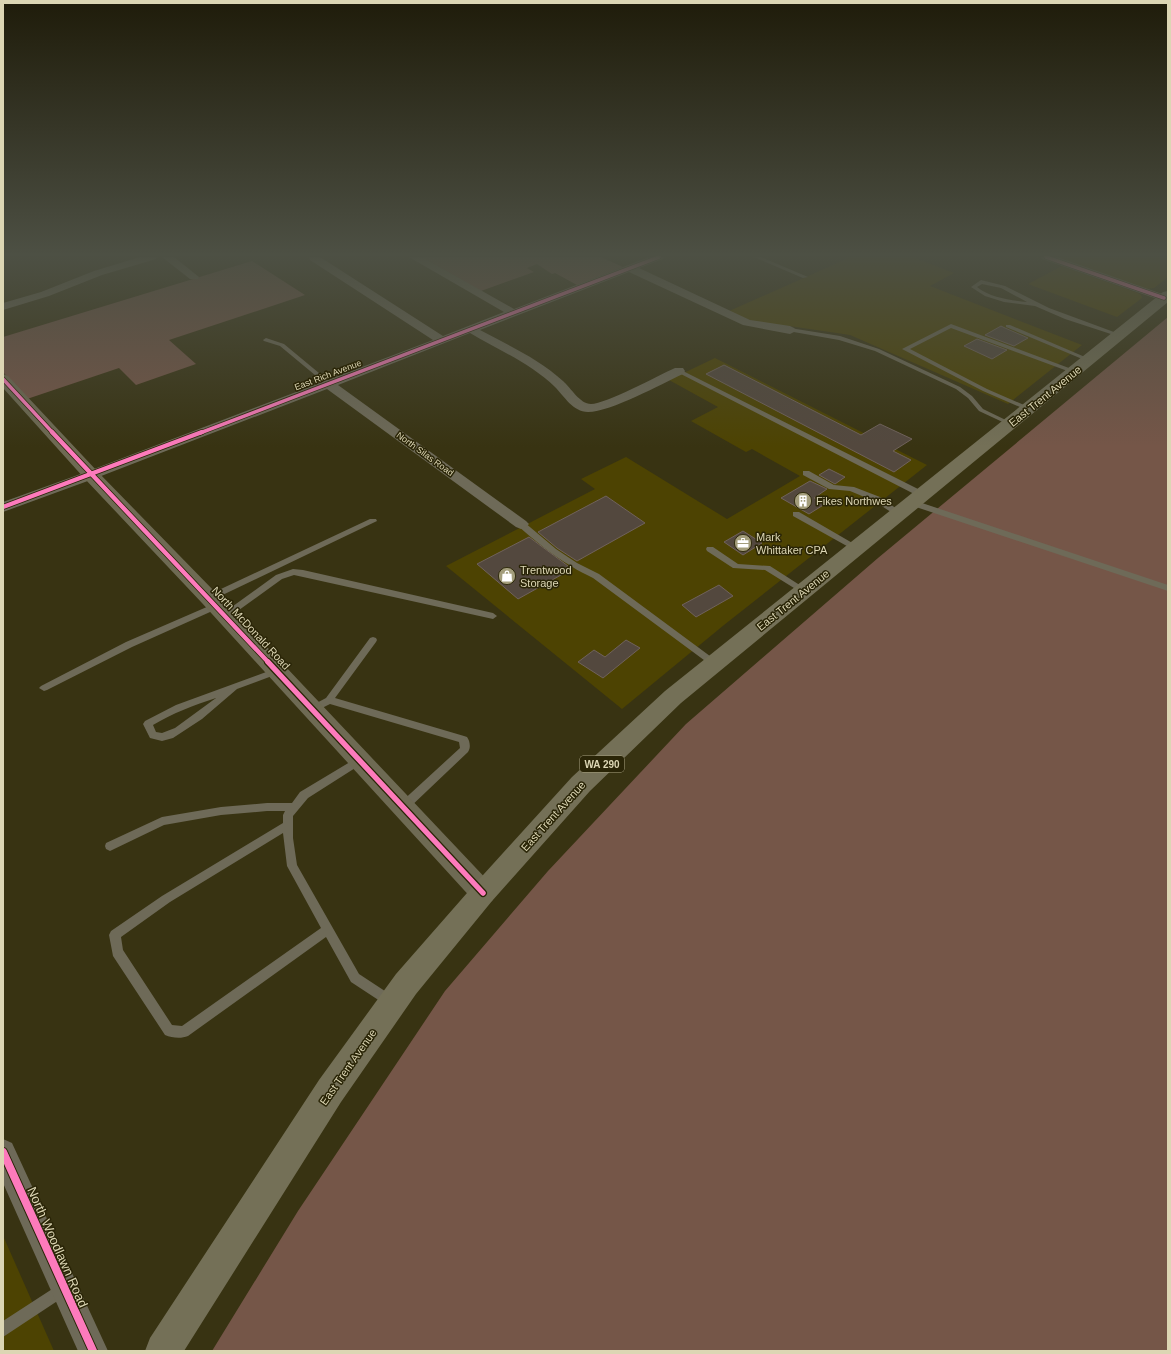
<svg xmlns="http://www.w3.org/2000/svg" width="1171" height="1354" viewBox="0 0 1171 1354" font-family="Helvetica,sans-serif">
<rect width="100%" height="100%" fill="#383312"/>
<path fill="#4d4302" d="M 851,257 L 916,257 L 915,258 L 954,273 L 930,286 L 1082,345 L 1008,404 L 850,335 L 789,326 L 758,323 L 727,312 Z
M 1050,257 L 1168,257 L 1168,277 L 1154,288 L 1146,289 Z
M 1062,266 L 1138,293 L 1141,295 L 1142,298 L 1117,317 L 1028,284 Z
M 715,358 L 927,465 L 724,625 L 622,709 L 446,566 L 595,489 L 581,479 L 626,457 L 727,519 L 800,476 L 752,449 L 746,452 L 691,421 L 718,407 L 669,380 Z
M 4,1238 L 54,1351 L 3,1351 Z"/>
<path fill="#755648" d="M 422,257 L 601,257 L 623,267 L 577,285 L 555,273 L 552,274 L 537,264 L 527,268 L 534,272 L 481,291 Z
M 252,261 L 305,295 L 169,340 L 196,364 L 136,385 L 119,368 L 27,399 L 3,372 L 3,337 Z
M 1168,317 L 1168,1351 L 212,1351 L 298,1211 L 445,991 L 548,871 L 686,724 L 878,558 Z"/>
<path fill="#53483e" stroke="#70625b" d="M 1001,326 L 1005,328 L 1028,338 L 1014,346 L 985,335 Z
M 977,339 L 1007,350 L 992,359 L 964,346 Z
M 724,365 L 861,435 L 880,424 L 912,439 L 893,451 L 911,460 L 894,472 L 706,374 Z
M 829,469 L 845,477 L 835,484 L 819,475 Z
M 810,481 L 827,489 L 814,498 L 825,504 L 809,514 L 781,498 Z
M 606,496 L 645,523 L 577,561 L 557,548 L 538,532 Z
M 743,531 L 762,543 L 743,555 L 724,542 Z
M 529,537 L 568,566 L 566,567 L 570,570 L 518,599 L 477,564 Z
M 719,585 L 733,596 L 696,617 L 682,605 Z
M 626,640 L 640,648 L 603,678 L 578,662 L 594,650 L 605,657 Z"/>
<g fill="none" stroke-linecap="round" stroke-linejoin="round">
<path fill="#6e6a58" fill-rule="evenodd" d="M 754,257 L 761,257 L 808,277 L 803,278 Z
M 981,280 L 1005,286 L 1049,308 L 1122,335 L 1117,336 L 1065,319 L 1035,306 L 1004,302 L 985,296 L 971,287 ZM 982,284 L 1001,288 L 1027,302 C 1010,300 991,298 977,287 Z
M 951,324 L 1077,371 L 1078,372 L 1073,373 L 951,328 L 910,349 L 987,389 L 1031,408 L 1032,409 L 1029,411 L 983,391 L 902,349 Z
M 1006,325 L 1010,325 L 1092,360 L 1087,361 L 1006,327 Z
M 790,328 L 840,336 L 879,349 L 960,387 L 972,396 L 983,409 L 1014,424 L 1011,426 L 1009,425 L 979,411 L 968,398 L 956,389 L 875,351 L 839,340 L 788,331 L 787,330 Z
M 266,338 L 284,344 L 331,383 L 331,385 L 327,385 L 280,346 L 264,341 L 263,340 Z
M 679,369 L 926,493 L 927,495 L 926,497 L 920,497 L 677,372 L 676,371 Z
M 803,471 L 809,471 L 834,485 L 854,487 L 880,497 L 904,514 L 900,516 L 897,516 L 874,501 L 850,491 L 829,489 L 803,475 Z
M 910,501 L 916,501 L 1168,585 L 1168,591 L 910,505 Z
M 793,512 L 799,512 L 861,548 L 860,550 L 854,550 L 793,516 Z
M 370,519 L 376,519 L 377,521 L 212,600 L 206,600 L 205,598 L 206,596 Z
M 518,522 L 524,522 L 556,549 L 577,563 L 599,574 L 718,662 L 719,664 L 718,666 L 712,666 L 593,578 C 586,574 578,571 571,566 C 552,555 535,541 518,526 Z
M 707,547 L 713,547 L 738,564 L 770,566 L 809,591 L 808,593 L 802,593 L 765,570 L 733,568 L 707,551 L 706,549 Z
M 293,569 L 303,570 L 493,613 L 497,616 L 493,619 L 294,575 L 282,579 L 228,618 L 222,618 L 221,616 L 222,614 L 276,575 Z
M 216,603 L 219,604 L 220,606 L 219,608 L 132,647 L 47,690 L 44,691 L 39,688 L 41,686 L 126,642 Z
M 373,637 L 376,638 L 377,640 L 376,642 L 335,698 L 464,736 L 467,737 C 470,741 471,748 468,752 L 407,810 L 403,811 L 399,810 L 398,807 L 399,804 L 460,748 L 459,742 L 330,704 L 312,713 L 309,711 L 307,709 L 309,707 L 326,698 L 370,638 Z
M 277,668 L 280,669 L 281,671 L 280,673 L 237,689 L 202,719 L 173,738 L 162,741 L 150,738 L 143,724 L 145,721 L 176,705 ZM 216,698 L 175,728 L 162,733 L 156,732 L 153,725 C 173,713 194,705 216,698 Z
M 360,756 L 363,757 L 365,760 L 363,763 L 308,798 L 293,816 L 293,838 L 297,865 L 359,974 L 394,997 L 396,1001 L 394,1005 L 390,1007 L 386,1005 L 351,982 L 326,937 L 188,1036 C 181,1039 172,1038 165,1035 L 113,956 L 109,935 L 111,931 L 162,896 L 283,823 L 283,815 L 285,811 L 267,811 L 221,815 L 164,825 L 110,851 L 106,849 L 105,846 L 106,843 L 162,817 L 221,807 L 267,803 L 292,803 L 300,792 ZM 283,833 L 287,866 L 321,928 L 182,1026 L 172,1025 L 123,950 L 121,937 L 170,902 Z
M 63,1282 L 68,1284 L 70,1289 L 68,1294 L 3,1337 L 3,1321 Z"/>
<path fill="#6e6a58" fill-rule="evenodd" d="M 140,257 L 157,257 L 156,259 L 102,275 L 49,296 L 3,310 L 3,303 L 41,292 L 94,271 Z
M 162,257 L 174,257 L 199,277 L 198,279 L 190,279 Z
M 309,257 L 320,257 L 443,336 L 504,312 L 409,257 L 422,257 L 514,309 L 649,257 L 664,257 L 663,259 L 639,268 L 750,320 L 790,326 L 794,328 L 796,330 L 794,332 L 790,334 L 743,325 L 629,272 L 480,330 C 508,345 539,359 563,381 C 571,388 580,404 591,404 C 606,404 657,376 675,368 L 683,368 L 685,371 L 683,374 C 661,384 611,412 588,412 C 573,412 564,396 555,387 C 531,364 499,350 470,333 L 338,385 L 526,521 L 529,524 L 526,527 L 521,529 L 516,527 L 327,389 L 96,478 L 3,512 L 3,502 L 86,472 L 433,340 L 310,260 Z
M 1041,257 L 1057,257 L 1168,296 L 1168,300 L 1160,300 L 1042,259 Z
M 3,1139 L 12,1143 L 108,1351 L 78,1351 L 3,1183 Z"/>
<path fill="#6e6a53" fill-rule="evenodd" d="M 3,374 L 8,376 L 97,471 L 216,593 L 492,885 L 496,893 L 492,901 L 483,905 L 474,901 L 202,603 L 85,479 L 3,388 Z"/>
<path fill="#747057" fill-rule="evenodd" d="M 1168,291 L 1168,302 L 681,703 L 590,791 L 492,901 L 416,994 L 341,1102 L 184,1351 L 145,1351 L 150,1338 L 319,1080 L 396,974 L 474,885 L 572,777 L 665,691 L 1163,292 Z"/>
<defs>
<path id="cycleway-far3" d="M 1046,257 L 1164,298
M 3,379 L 53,433
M 200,433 L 659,257"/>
<path id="cycleway-far2" d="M 52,432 L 269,663
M 3,507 L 202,432"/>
<path id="cycleway-far1" d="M 268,662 L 483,893"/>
<path id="cycleway" d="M 3,1152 L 93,1351"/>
</defs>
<use href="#cycleway-far3" stroke="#2a2507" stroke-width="5"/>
<use href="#cycleway-far2" stroke="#2a2507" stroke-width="6"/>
<use href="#cycleway-far1" stroke="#2a2507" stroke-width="8"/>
<use href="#cycleway" stroke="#2a2507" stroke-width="10"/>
<use href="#cycleway-far3" stroke="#fd7abc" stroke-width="3.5"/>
<use href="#cycleway-far2" stroke="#fd7abc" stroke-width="4.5"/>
<use href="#cycleway-far1" stroke="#fd7abc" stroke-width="5.5"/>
<use href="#cycleway" stroke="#fd7abc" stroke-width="8"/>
</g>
<linearGradient id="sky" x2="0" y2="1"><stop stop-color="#1f1c0a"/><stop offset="0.57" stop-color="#4d5044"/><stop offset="1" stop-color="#4d5044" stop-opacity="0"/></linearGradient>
<rect width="1171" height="447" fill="url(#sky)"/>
<defs>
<symbol id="building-disc" viewBox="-11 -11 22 22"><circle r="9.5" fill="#a39d7b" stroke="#2a2507"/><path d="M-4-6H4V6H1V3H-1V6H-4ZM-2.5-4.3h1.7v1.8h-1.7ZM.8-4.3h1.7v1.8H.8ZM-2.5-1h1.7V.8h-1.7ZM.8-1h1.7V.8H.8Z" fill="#fff"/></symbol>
<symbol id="office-disc" viewBox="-11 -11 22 22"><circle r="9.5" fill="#a39d7b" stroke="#2a2507"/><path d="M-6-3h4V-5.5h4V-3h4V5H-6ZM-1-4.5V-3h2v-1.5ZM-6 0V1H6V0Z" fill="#fff"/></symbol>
<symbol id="shop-disc" viewBox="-11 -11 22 22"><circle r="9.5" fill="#a39d7b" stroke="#2a2507"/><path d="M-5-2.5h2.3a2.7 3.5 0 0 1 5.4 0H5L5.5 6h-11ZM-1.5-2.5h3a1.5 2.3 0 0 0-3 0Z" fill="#fff"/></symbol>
</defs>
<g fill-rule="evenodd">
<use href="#building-disc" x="793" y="491" width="20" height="20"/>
<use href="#office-disc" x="733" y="533" width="20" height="20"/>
<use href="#shop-disc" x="497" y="566" width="20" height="20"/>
</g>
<g text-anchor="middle" stroke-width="3" stroke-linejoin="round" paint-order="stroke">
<g font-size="9" fill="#dcd6b4" stroke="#2a2507">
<text transform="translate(328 375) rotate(-21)" y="3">East Rich Avenue</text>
<text transform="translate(425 454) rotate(36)" y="3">North Silas Road</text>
</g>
<rect fill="#2a2507" stroke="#a7a180" stroke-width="1" x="580" y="756" width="44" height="16" rx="3"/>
<g font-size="10" font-weight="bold" fill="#dcd6b4">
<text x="602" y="768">WA 290</text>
</g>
<g font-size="11" fill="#dcd6b4" stroke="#2a2507">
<text transform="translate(1045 396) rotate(-39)" y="4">East Trent Avenue</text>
<text transform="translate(793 600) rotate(-39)" y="4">East Trent Avenue</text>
<text transform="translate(251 628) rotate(47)" y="4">North McDonald Road</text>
<text transform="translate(553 816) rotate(-48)" y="4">East Trent Avenue</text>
<text transform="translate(348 1067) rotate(-55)" y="4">East Trent Avenue</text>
</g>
<g font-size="11" fill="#dcd6b4" stroke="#2a2507" text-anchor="start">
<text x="816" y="505">Fikes Northwes</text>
<text x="756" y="541">Mark<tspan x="756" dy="13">Whittaker CPA</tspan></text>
<text x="520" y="574">Trentwood<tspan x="520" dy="13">Storage</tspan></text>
</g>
<g font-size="13" fill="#dcd6b4" stroke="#2a2507">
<text transform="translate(58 1247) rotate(66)" y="5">North Woodlawn Road</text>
</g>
</g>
<rect width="1171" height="1354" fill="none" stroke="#dcd6b4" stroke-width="8"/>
</svg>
